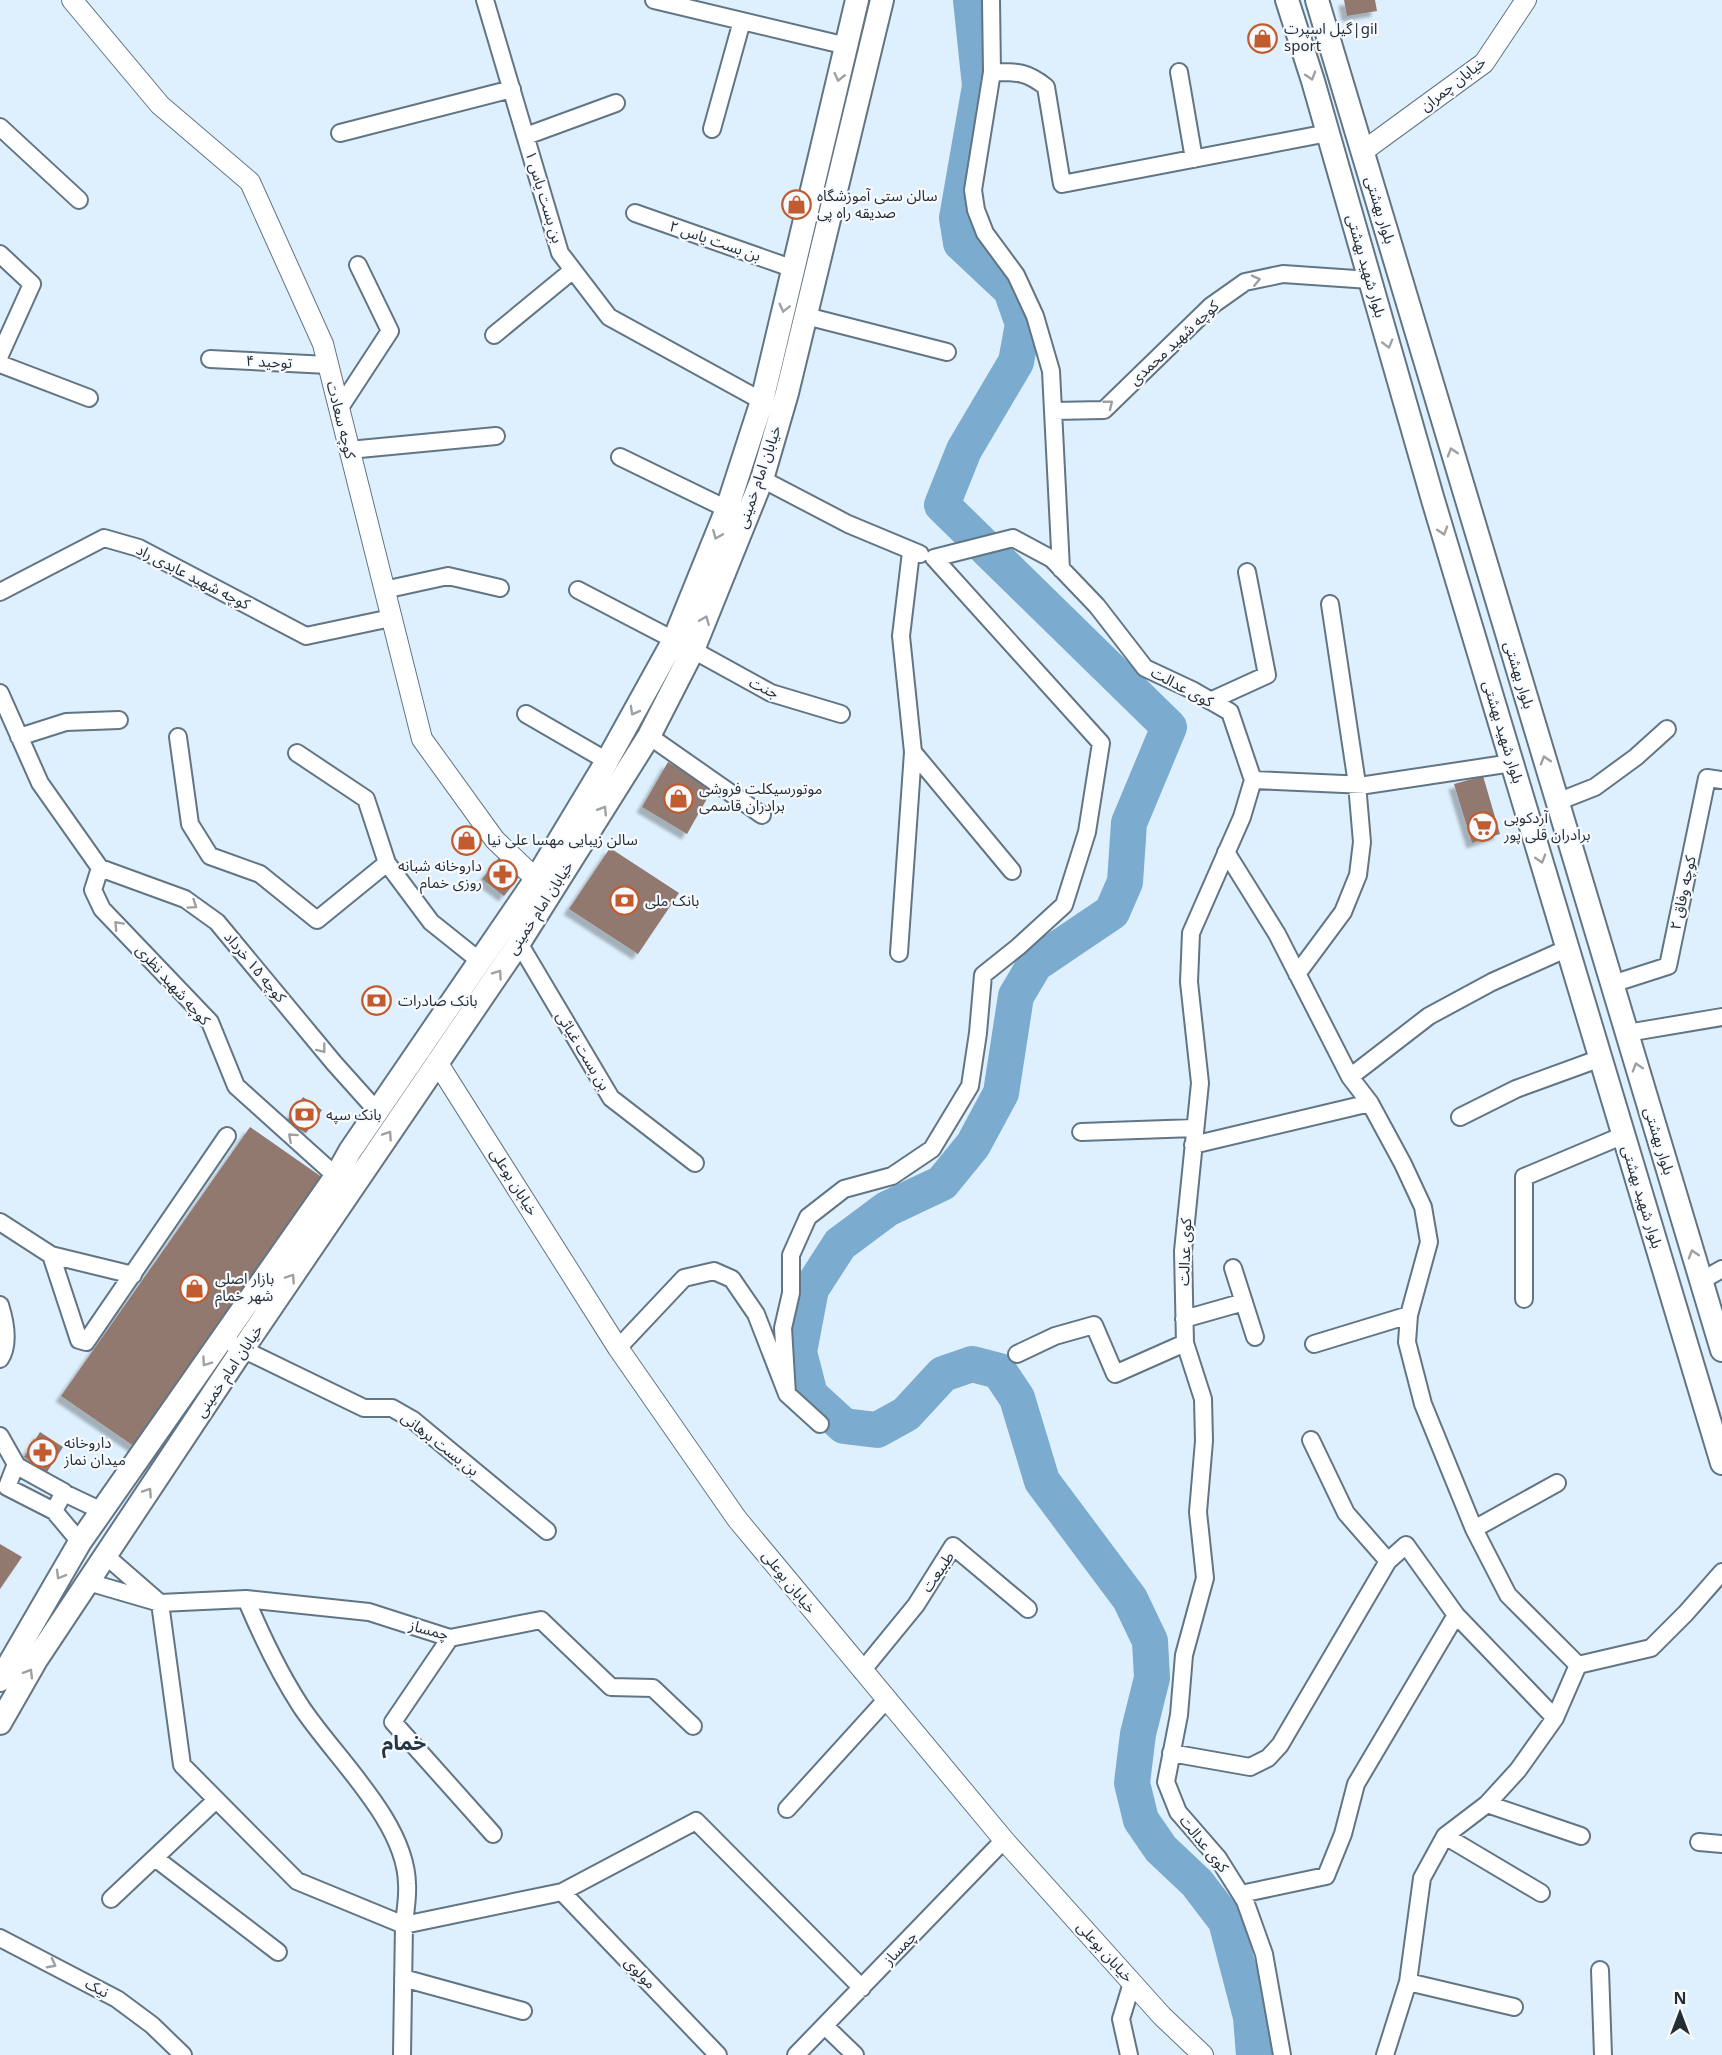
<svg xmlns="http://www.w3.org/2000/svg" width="1722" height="2055" viewBox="0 0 1722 2055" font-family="'Noto Sans','Noto Sans Arabic',sans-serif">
<defs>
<filter id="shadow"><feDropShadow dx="-5.5" dy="5.5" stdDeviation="1.5" flood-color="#0004"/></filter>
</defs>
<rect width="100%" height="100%" fill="#def0fe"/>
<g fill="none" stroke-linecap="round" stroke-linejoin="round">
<path stroke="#7babce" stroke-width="36" d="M 971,0 L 980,86 L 957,218 L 961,243 L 1011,290 L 1023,324 L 1016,362 L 964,450 L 942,505 L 1169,727 L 1129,823 L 1125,882 L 1112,912 L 1035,964 L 1016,996 L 1001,1093 L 973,1145 L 942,1183 L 887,1209 L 840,1244 L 811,1289 L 799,1352 L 810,1395 L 844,1426 L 877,1430 L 906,1414 L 943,1374 L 972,1364 L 999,1371 L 1017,1398 L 1042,1481 L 1130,1599 L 1150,1641 L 1152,1678 L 1138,1734 L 1132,1783 L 1141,1820 L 1161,1849 L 1197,1883 L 1226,1921 L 1251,2017 L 1254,2055"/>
</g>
<path fill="#91796f" filter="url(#shadow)" d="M 1344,0 L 1375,0 L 1377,11 L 1347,16 Z
M 668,762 L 713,788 L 687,834 L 642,807 Z
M 1483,776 L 1500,834 L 1472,843 L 1454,784 Z
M 610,848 L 679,893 L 638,954 L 569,909 Z
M 501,855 L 523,872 L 504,896 L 482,879 Z
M 303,1097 L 322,1110 L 306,1133 L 287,1121 Z
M 250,1127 L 326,1180 L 138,1449 L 61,1396 Z
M 40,1432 L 63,1447 L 47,1472 L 24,1457 Z
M 0,1544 L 22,1557 L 0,1589 Z"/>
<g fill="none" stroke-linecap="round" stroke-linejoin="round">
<defs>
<path id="minor" d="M 485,0 L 560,253 L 609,317 L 762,401
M 654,0 L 847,46
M 991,0 L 992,72 L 973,190 L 976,210 L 985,233 L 1016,275 L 1035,316 L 1051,371 L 1061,569
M 992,72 C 1016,72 1026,71 1046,87 L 1062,184 L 1328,133
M 1179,72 L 1194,159
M 0,127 L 79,200
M 712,129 L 742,21
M 340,133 L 512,89
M 526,136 L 616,103
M 635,213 L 794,269
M 0,254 L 32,284 L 0,355
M 806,316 L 947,352
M 494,335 L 573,270
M 210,359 L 328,365
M 0,364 L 89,398
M 339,409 L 390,331 L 358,265
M 1053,411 L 1104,410 L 1211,306 L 1245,282 L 1283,274 L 1370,280
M 349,450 L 496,436
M 620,457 L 727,509
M 762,479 L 848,524 L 920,554
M 934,558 L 1013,538 L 1052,559 L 1097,606 L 1145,668 L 1192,690 L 1230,712 L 1253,780 L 1242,817 L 1191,933 L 1189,982 L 1200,1083 L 1183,1251 L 1185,1343 L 1203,1399 L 1204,1441 L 1198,1512 L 1205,1578 L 1184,1655 L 1179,1715 L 1166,1782 L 1178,1812 L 1218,1858 L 1245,1901 L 1264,1954 L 1282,2055
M 384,590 L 448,576 L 500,588
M 578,590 L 674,640
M 0,592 L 104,538 L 139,548 L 306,636 L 391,618
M 693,650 L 771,693 L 841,714
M 0,693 L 40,783 L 100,868
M 1210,701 L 1267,675 L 1247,572
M 526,714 L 607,761
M 649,736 L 762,815
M 19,737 L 66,722 L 119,720
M 178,737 L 190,824 L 210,856 L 260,874 L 317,920 L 387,863 L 431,922 L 481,962
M 913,752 L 1012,871
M 297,753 L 366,799 L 387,863
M 1253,780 L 1366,785 L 1512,763
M 1557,802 L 1595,787 L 1636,757 L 1667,729
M 1226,852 L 1277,934 L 1350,1077 L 1370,1103 L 1403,1164 L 1423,1207 L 1429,1242 L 1409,1315 L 1407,1342 L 1423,1404 L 1474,1529 L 1508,1595 L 1578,1665
M 100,868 L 93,890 L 102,909 L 210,1022 L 236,1086 L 336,1176
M 100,868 L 185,899 L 217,922 L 334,1063 L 377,1111
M 519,943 L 611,1098 L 695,1163
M 899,953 L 913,752 L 901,636 L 911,552
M 1297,974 L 1343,912 L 1358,875 L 1362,842 L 1357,784 L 1330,604
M 1612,984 L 1668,966 L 1707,778 L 1722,780
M 1627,1033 L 1722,1017
M 1350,1077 L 1429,1016 L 1492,982 L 1568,948
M 1460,1117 L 1516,1089 L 1601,1058
M 1081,1132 L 1195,1128
M 1193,1145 L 1370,1103
M 0,1222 L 51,1255 L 133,1275
M 51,1255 L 79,1340 L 86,1342 L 227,1136
M 1233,1268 L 1255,1337
M 1701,1281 L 1722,1269
M 1524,1299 L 1524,1177 L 1624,1135
M 0,1305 C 5,1321 10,1344 0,1359
M 1184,1319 L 1244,1302
M 1314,1344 L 1409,1315
M 234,1345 L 364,1408 L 392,1408 L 413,1420 L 547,1531
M 618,1348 L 684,1278 L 714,1271 L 732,1279 L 756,1314 L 787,1394 L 820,1424
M 1017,1354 L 1055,1336 L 1094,1325 L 1115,1374 L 1185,1343
M 787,1394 L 783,1328 L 791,1293 L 791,1255 L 808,1217 L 844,1189 L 892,1176 L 932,1149 L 970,1086 L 978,1033 L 983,975 L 1018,947 L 1064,905 L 1087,832 L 1101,743 L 934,558
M 0,1436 L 17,1466
M 1311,1440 L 1346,1513 L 1388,1561
M 17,1466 L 64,1492 L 54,1511 L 7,1487 L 14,1469 Z
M 64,1493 L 102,1511
M 54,1511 L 80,1542
M 1474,1529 L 1557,1483
M 106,1556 L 160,1603 L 182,1765 L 297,1881 L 404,1925 L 402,2055
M 88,1582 L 160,1603 L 246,1599 L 369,1612 L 450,1638 L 541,1620 L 611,1687 L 653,1688 L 693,1726
M 246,1599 C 262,1637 278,1671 300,1705 C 333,1756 406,1821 407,1884 C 408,1898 405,1912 404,1925 L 562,1892 L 696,1821 L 862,1988
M 450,1638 L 393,1722 L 493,1834
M 1578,1665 L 1651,1648 L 1686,1613 L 1722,1572
M 862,1671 L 916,1605 L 953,1546 L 1028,1609
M 1171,1753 L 1250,1767 L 1268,1758 L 1280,1745 L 1388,1561 L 1406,1545 L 1456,1615 L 1555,1718
M 1487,1804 L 1581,1836
M 787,1809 L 886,1700
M 1445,1836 L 1541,1893
M 1699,1842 L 1722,1844
M 155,1858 L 278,1952
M 562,1892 L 718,2055
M 1241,1894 L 1326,1876 L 1343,1834 L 1356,1784 L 1456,1615
M 111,1899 L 216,1800
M 0,1938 L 117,1999 L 152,2025 L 183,2055
M 1600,1970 L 1603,2055
M 403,1978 L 523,2011
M 1408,1982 L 1514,2007
M 825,2026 L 855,2055
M 796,2055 L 1004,1840
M 1129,2055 L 1121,2019 L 1132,1983
M 1385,2055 L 1408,1982 L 1422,1878 L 1445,1836 L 1487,1804 L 1518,1770 L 1555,1718 L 1578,1665"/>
<path id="tertiary" d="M 72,0 L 160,105 L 250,182 L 323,344 L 422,739 L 495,840 L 536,879
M 1362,152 L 1484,63 L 1526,0
M 437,1062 L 618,1348 L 737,1519 L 1004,1840 L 1162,2016 L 1203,2055"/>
<path id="secondary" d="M 1287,0 L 1313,81 L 1433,500 L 1722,1463
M 1317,0 L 1722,1350
M 0,1680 L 80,1542 L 336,1176 L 350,1151 L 536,879 L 607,761 L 674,640 L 727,509 L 762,401 L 857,0
M 0,1723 L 36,1660 L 242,1350 L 519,943 L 649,736 L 693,650 L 762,479 L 787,393 L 882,0"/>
</defs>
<use href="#minor" stroke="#617584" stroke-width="20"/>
<use href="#tertiary" stroke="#617584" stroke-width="22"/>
<use href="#secondary" stroke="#617584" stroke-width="26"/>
<use href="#minor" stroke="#fff" stroke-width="16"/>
<use href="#tertiary" stroke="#fff" stroke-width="20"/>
<use href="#secondary" stroke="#fff" stroke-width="22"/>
</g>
<defs><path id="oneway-chevron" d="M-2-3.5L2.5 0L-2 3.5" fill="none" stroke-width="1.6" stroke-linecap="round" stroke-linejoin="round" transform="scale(1.5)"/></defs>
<g stroke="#9da1a4">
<use href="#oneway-chevron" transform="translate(1311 76) rotate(73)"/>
<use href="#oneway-chevron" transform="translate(839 77) rotate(103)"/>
<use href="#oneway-chevron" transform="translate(1256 280) rotate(-13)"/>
<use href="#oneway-chevron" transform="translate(784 308) rotate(104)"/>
<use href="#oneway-chevron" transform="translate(1388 344) rotate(74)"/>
<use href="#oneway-chevron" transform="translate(1109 404) rotate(-39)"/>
<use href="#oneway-chevron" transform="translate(1452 452) rotate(-107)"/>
<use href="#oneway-chevron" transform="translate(1443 531) rotate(73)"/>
<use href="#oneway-chevron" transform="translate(717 535) rotate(112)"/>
<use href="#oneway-chevron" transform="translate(705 620) rotate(-68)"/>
<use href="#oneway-chevron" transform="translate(634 711) rotate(119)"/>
<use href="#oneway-chevron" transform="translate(1545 760) rotate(-107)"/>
<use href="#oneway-chevron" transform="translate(603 810) rotate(-58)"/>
<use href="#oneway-chevron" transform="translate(1541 859) rotate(73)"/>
<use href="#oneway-chevron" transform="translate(193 905) rotate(34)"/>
<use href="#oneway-chevron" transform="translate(118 925) rotate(-133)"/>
<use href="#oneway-chevron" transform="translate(498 974) rotate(-55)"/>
<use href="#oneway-chevron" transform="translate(322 1049) rotate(52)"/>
<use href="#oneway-chevron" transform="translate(1637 1067) rotate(-107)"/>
<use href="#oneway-chevron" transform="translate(388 1135) rotate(-56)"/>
<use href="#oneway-chevron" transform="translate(292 1137) rotate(-138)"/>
<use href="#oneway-chevron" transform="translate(1693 1254) rotate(-107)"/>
<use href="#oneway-chevron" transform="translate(291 1278) rotate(-56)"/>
<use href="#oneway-chevron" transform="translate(206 1362) rotate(125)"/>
<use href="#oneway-chevron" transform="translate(148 1492) rotate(-56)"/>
<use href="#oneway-chevron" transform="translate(60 1575) rotate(120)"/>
<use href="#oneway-chevron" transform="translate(29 1673) rotate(-59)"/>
<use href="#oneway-chevron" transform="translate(52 1964) rotate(28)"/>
</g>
<defs>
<symbol id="shop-ring" viewBox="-11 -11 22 22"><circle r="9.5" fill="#f7fbff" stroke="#c25b2d" stroke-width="1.5"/><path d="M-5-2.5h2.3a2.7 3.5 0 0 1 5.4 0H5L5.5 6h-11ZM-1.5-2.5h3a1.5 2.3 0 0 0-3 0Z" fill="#c25b2d"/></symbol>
<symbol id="supermarket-ring" viewBox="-11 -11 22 22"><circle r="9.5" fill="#f7fbff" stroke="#c25b2d" stroke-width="1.5"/><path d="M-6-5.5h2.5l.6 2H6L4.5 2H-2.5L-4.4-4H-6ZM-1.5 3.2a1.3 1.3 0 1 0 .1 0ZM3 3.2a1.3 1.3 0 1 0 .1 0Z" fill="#c25b2d"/></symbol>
<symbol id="pharmacy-ring" viewBox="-11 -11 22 22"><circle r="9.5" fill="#f7fbff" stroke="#c25b2d" stroke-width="1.5"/><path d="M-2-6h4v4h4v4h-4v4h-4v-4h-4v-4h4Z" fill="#c25b2d"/></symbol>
<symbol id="bank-ring" viewBox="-11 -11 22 22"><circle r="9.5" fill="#f7fbff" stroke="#c25b2d" stroke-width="1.5"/><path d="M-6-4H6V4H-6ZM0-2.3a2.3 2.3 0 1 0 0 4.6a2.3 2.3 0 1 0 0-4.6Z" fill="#c25b2d"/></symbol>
</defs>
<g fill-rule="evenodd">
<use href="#shop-ring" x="1246" y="22" width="33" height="33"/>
<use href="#shop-ring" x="780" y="188" width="33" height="33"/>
<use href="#shop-ring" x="662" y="782" width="33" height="33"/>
<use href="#supermarket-ring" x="1466" y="810" width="33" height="33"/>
<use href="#shop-ring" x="450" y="824" width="33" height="33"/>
<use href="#pharmacy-ring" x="486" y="858" width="33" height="33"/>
<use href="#bank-ring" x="608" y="884" width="33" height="33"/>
<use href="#bank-ring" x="360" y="984" width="33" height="33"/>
<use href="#bank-ring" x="288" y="1098" width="33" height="33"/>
<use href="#shop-ring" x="178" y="1272" width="33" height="33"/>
<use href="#pharmacy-ring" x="26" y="1436" width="33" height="33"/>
</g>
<g text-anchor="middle" stroke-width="4.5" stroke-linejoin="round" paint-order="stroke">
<g font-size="15" fill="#262e35" stroke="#f7fbff" text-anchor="start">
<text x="1284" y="34">گیل اسپرت|gil<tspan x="1284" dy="17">sport</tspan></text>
<text x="817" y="201">سالن ستی آموزشگاه<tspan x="817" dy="17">صدیقه راه پی</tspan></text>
<text x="699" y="794">موتورسیکلت فروشی<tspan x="699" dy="17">برادران قاسمی</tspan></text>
<text x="1504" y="823">آردکوبی<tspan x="1504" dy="17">برادران قلی پور</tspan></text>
<text x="487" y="845">سالن زیبایی مهسا علی نیا</text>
<text x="482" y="871" text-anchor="end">داروخانه شبانه<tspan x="482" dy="17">روزی خمام</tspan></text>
<text x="645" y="906">بانک ملی</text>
<text x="398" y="1006">بانک صادرات</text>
<text x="326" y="1120">بانک سپه</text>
<text x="215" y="1284">بازار اصلی<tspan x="215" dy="17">شهر خمام</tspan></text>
<text x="64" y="1448">داروخانه<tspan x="64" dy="17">میدان نماز</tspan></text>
</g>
<g font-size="15" fill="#262e35" stroke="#f7fbff">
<text transform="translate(1453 84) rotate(-38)" y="5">خیابان چمران</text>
<text transform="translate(544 197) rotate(73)" y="5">بن بست یاس ۱</text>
<text transform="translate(1380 210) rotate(73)" y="5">بلوار بهشتی</text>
<text transform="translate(715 241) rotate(19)" y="5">بن بست یاس ۲</text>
<text transform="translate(1366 266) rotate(74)" y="5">بلوار شهید بهشتی</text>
<text transform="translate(1174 343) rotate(-43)" y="5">کوچه شهید محمدی</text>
<text transform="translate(269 362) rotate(3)" y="5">توحید ۴</text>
<text transform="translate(341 420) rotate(76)" y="5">کوچه سعادت</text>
<text transform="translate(759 477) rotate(-71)" y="5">خیابان امام خمینی</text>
<text transform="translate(193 577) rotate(27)" y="5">کوچه شهید عابدی راد</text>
<text transform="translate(1519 675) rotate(73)" y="5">بلوار بهشتی</text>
<text transform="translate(1182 687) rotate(28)" y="5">کوی عدالت</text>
<text transform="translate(764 688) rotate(25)" y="5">جنت</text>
<text transform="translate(1503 732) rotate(73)" y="5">بلوار شهید بهشتی</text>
<text transform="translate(1683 893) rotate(-78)" y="5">کوچه وفاق ۲</text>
<text transform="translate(540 908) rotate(-57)" y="5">خیابان امام خمینی</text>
<text transform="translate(255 967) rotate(50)" y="5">کوچه ۱۵ خرداد</text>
<text transform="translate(173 985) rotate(48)" y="5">کوچه شهید نظری</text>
<text transform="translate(583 1051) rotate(59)" y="5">بن بست غیاثی</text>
<text transform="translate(1659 1141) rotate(73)" y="5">بلوار بهشتی</text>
<text transform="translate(514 1182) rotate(58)" y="5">خیابان بوعلی</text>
<text transform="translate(1642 1197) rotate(73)" y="5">بلوار شهید بهشتی</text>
<text transform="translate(1185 1252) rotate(-88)" y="5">کوی عدالت</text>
<text transform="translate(229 1371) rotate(-56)" y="5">خیابان امام خمینی</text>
<text transform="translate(440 1444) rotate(38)" y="5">بن بست برهانی</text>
<text transform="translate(938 1572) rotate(-56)" y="5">طبيعت</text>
<text transform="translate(789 1582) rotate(51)" y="5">خیابان بوعلی</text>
<text transform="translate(429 1630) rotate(15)" y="5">چمساز</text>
<text transform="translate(1204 1844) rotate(51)" y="5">کوی عدالت</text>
<text transform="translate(900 1948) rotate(-46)" y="5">چمساز</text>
<text transform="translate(1105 1952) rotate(48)" y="5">خیابان بوعلی</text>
<text transform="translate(640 1973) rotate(46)" y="5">مولوی</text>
<text transform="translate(97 1988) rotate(28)" y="5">نیک</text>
</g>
<g font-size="21" font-weight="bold" fill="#253745" stroke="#f7fbff">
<text x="404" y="1750">خمام</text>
</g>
</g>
<g transform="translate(1680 2013)" stroke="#f7fbff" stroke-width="4.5" paint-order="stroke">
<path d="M0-4.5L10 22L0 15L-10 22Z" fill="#262e35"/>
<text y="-9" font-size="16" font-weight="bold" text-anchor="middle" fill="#262e35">N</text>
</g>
</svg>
